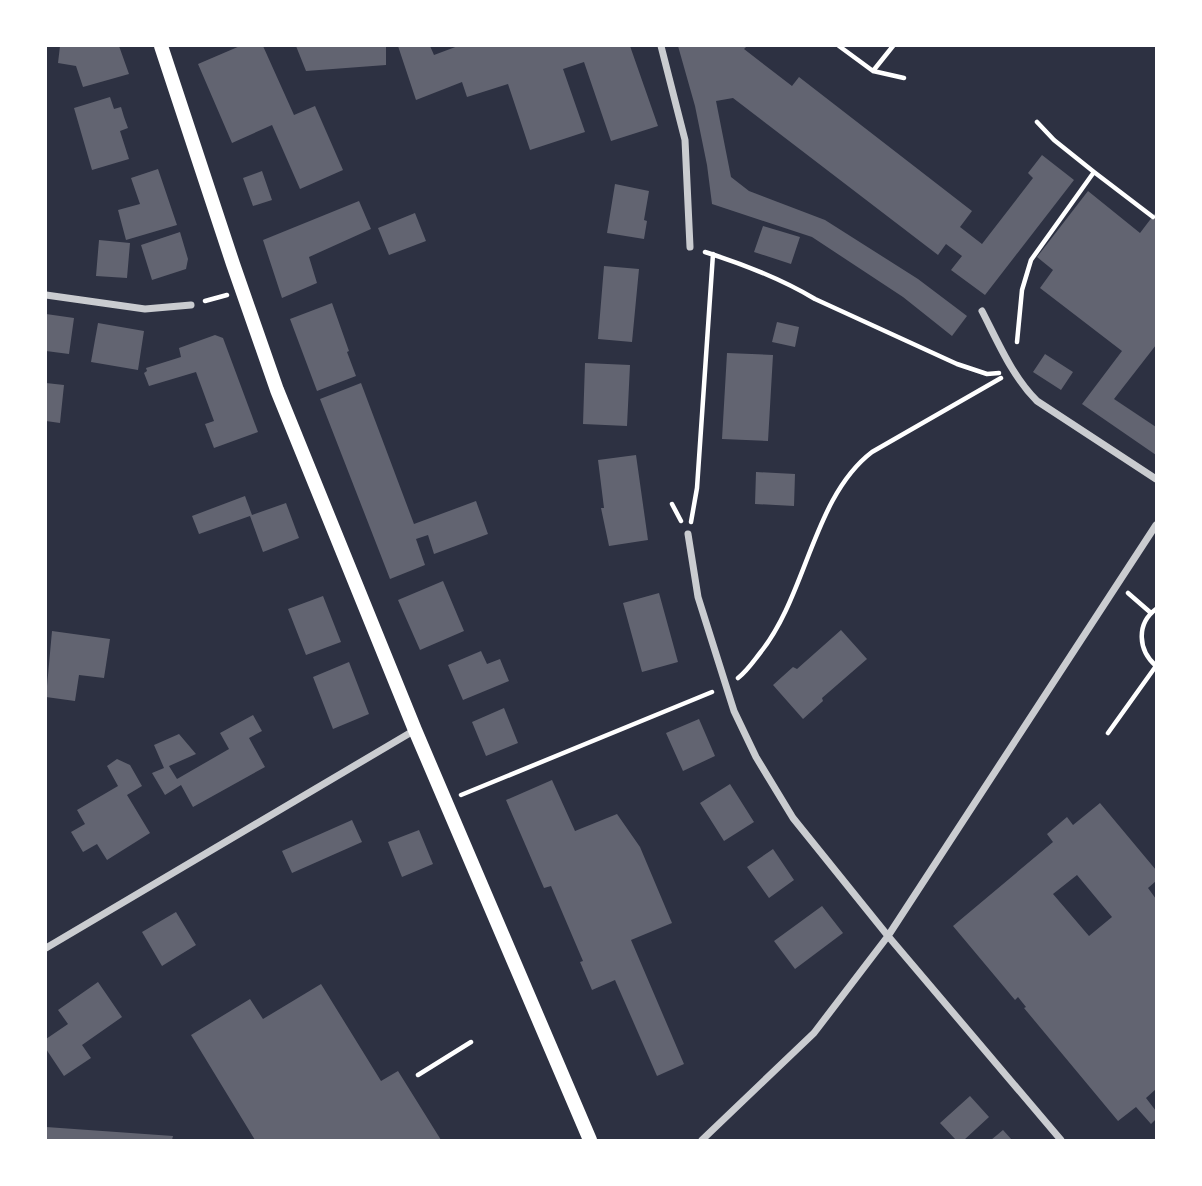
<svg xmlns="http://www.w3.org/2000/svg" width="1202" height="1186" viewBox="0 0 1202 1186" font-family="Lato,sans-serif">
<rect width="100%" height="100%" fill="#2d3142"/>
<path fill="#626471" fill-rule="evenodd" d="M 60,46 L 119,46 L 129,74 L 83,87 L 76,66 L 58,63 Z
M 240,46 L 263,46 L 294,115 L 315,106 L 343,170 L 300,189 L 272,125 L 232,143 L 198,64 Z
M 296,46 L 386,46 L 386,65 L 306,71 Z
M 398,46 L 430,46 L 434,55 L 458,46 L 630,46 L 658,126 L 611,141 L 584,62 L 563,69 L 585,132 L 530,150 L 508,84 L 467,97 L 462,82 L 416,100 Z
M 678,46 L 747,46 L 744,49 L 792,86 L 799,77 L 972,211 L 960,227 L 982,244 L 1033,178 L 1028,173 L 1042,155 L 1074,180 L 985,295 L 951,270 L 962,256 L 946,244 L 938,255 L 733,98 L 716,101 L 731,177 L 749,191 L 825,220 L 918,279 L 967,316 L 952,336 L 903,297 L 812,237 L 712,204 L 707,165 L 695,106 Z
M 110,97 L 114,109 L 121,107 L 124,117 L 128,128 L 120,131 L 129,159 L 92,170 L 74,108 Z
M 158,169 L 177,225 L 126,240 L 118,210 L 140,204 L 131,178 Z
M 262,171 L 272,200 L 253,206 L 243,178 Z
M 615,184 L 649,191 L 644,220 L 647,221 L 644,239 L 607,233 Z
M 1088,191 L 1140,233 L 1156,212 L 1156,345 L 1114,399 L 1156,427 L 1156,455 L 1082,404 L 1122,351 L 1040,288 L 1053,270 L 1037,257 Z
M 359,201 L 371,229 L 309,257 L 317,283 L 282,298 L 263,240 Z
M 415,213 L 426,241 L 389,255 L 378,228 Z
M 763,226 L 800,237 L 791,264 L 754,252 Z
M 180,232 L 188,259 L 186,269 L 152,280 L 141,245 Z
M 99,240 L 130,243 L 127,278 L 96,276 Z
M 604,266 L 639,269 L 632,342 L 598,339 Z
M 332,303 L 349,351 L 347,352 L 356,376 L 317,391 L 290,319 Z
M 46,314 L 74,318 L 69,354 L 46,351 Z
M 777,322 L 799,327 L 795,347 L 772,342 Z
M 98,323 L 144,331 L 138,370 L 91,362 Z
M 215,335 L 223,338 L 258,432 L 214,448 L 205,424 L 214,421 L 196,372 L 149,386 L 144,373 L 147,371 L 146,368 L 181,357 L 179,348 Z
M 727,353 L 773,355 L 768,441 L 722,439 Z
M 1045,354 L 1073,372 L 1061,390 L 1033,372 Z
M 585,363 L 630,365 L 627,426 L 583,424 Z
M 46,383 L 64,385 L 60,423 L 46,421 Z
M 361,383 L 414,524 L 476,501 L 488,534 L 434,554 L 428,535 L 416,539 L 425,565 L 390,579 L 320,399 Z
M 636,455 L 648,540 L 609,546 L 601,508 L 604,508 L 598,460 Z
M 756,472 L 795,474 L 794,506 L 755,504 Z
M 245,496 L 252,515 L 286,503 L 299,538 L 263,552 L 250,516 L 199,534 L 192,516 Z
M 443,581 L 464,631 L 420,650 L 398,600 Z
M 659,593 L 678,662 L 642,672 L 623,603 Z
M 323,596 L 341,642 L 306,655 L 288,609 Z
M 841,630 L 867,659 L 822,698 L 823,701 L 803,719 L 773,685 L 793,667 L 797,669 Z
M 52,631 L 110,639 L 104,678 L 79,675 L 75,701 L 46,697 Z
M 481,651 L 487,664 L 500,659 L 509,681 L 463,700 L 448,665 Z
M 349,662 L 369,714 L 333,729 L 313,677 Z
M 504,708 L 518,743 L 486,756 L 472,722 Z
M 253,715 L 262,731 L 249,738 L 265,767 L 193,807 L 181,785 L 165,795 L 152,773 L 164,768 L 154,745 L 179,734 L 196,754 L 169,766 L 177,779 L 229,749 L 220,733 Z
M 699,719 L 715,756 L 683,771 L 666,733 Z
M 117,759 L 130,765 L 142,786 L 127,795 L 150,833 L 107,860 L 97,844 L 83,852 L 71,832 L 85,824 L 77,810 L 118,786 L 107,766 Z
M 552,780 L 575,831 L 617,814 L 640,847 L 672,923 L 631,940 L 684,1064 L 657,1076 L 615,980 L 592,990 L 580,962 L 583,961 L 551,886 L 544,888 L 506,800 Z
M 730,784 L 754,822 L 724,841 L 700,803 Z
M 1100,803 L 1156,870 L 1156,881 L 1148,888 L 1156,899 L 1156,1089 L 1146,1098 L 1156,1111 L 1156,1119 L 1151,1124 L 1136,1107 L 1118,1121 L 1024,1008 L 1026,1007 L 1018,997 L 1015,1000 L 953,926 L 1053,842 L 1047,834 L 1067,817 L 1073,825 ZM 1077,875 L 1112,917 L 1089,936 L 1053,894 Z
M 352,820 L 362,842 L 292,873 L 282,851 Z
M 419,830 L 433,864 L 402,877 L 388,842 Z
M 773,849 L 794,880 L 769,898 L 747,867 Z
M 822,906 L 843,933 L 795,969 L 774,941 Z
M 176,912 L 196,945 L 162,966 L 142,932 Z
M 98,982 L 122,1017 L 82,1045 L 91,1058 L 64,1076 L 46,1049 L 46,1039 L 68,1024 L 58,1010 Z
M 321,984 L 381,1081 L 398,1071 L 441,1140 L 255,1140 L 191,1035 L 250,999 L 263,1019 Z
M 970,1096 L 989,1117 L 964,1140 L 956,1140 L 940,1123 Z
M 46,1127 L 173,1136 L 172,1140 L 46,1140 Z
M 1003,1130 L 1012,1140 L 991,1140 Z"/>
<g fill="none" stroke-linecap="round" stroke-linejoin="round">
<path stroke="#fff" stroke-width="4.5" d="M 839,46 L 873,71 L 904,78
M 873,71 L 893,46
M 1094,172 L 1153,217
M 705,252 C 743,264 780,278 815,299 L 957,364 L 987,374 L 999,373
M 205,301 L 227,295
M 1017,342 L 1022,290 L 1031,260 L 1094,172 L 1054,140 L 1037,122
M 672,504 L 681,521
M 691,522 L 697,488 L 713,254
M 1128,593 L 1151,613
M 1156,609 C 1136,624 1138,650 1156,666
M 738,678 C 747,671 753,662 760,653 C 807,595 813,497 872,452 L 1001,378
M 1108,733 L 1156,666
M 461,795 L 712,692
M 418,1075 L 471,1042"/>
<path stroke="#caccd0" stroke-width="7" d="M 661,46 L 685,140 L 690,247
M 46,295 L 145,309 L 191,305
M 982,311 C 998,342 1012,376 1037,401 L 1156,479
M 688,534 L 698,597 L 734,711 L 756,757 L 793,818 L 888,936 L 1061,1140
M 46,948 L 415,730
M 702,1140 L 814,1033 L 888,936 L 1156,525"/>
<path stroke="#fff" stroke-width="14" d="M 161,46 L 233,264 L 277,390 L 415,730 L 590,1140"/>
</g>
<rect width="1202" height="1186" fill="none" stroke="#ffffff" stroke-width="94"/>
</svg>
